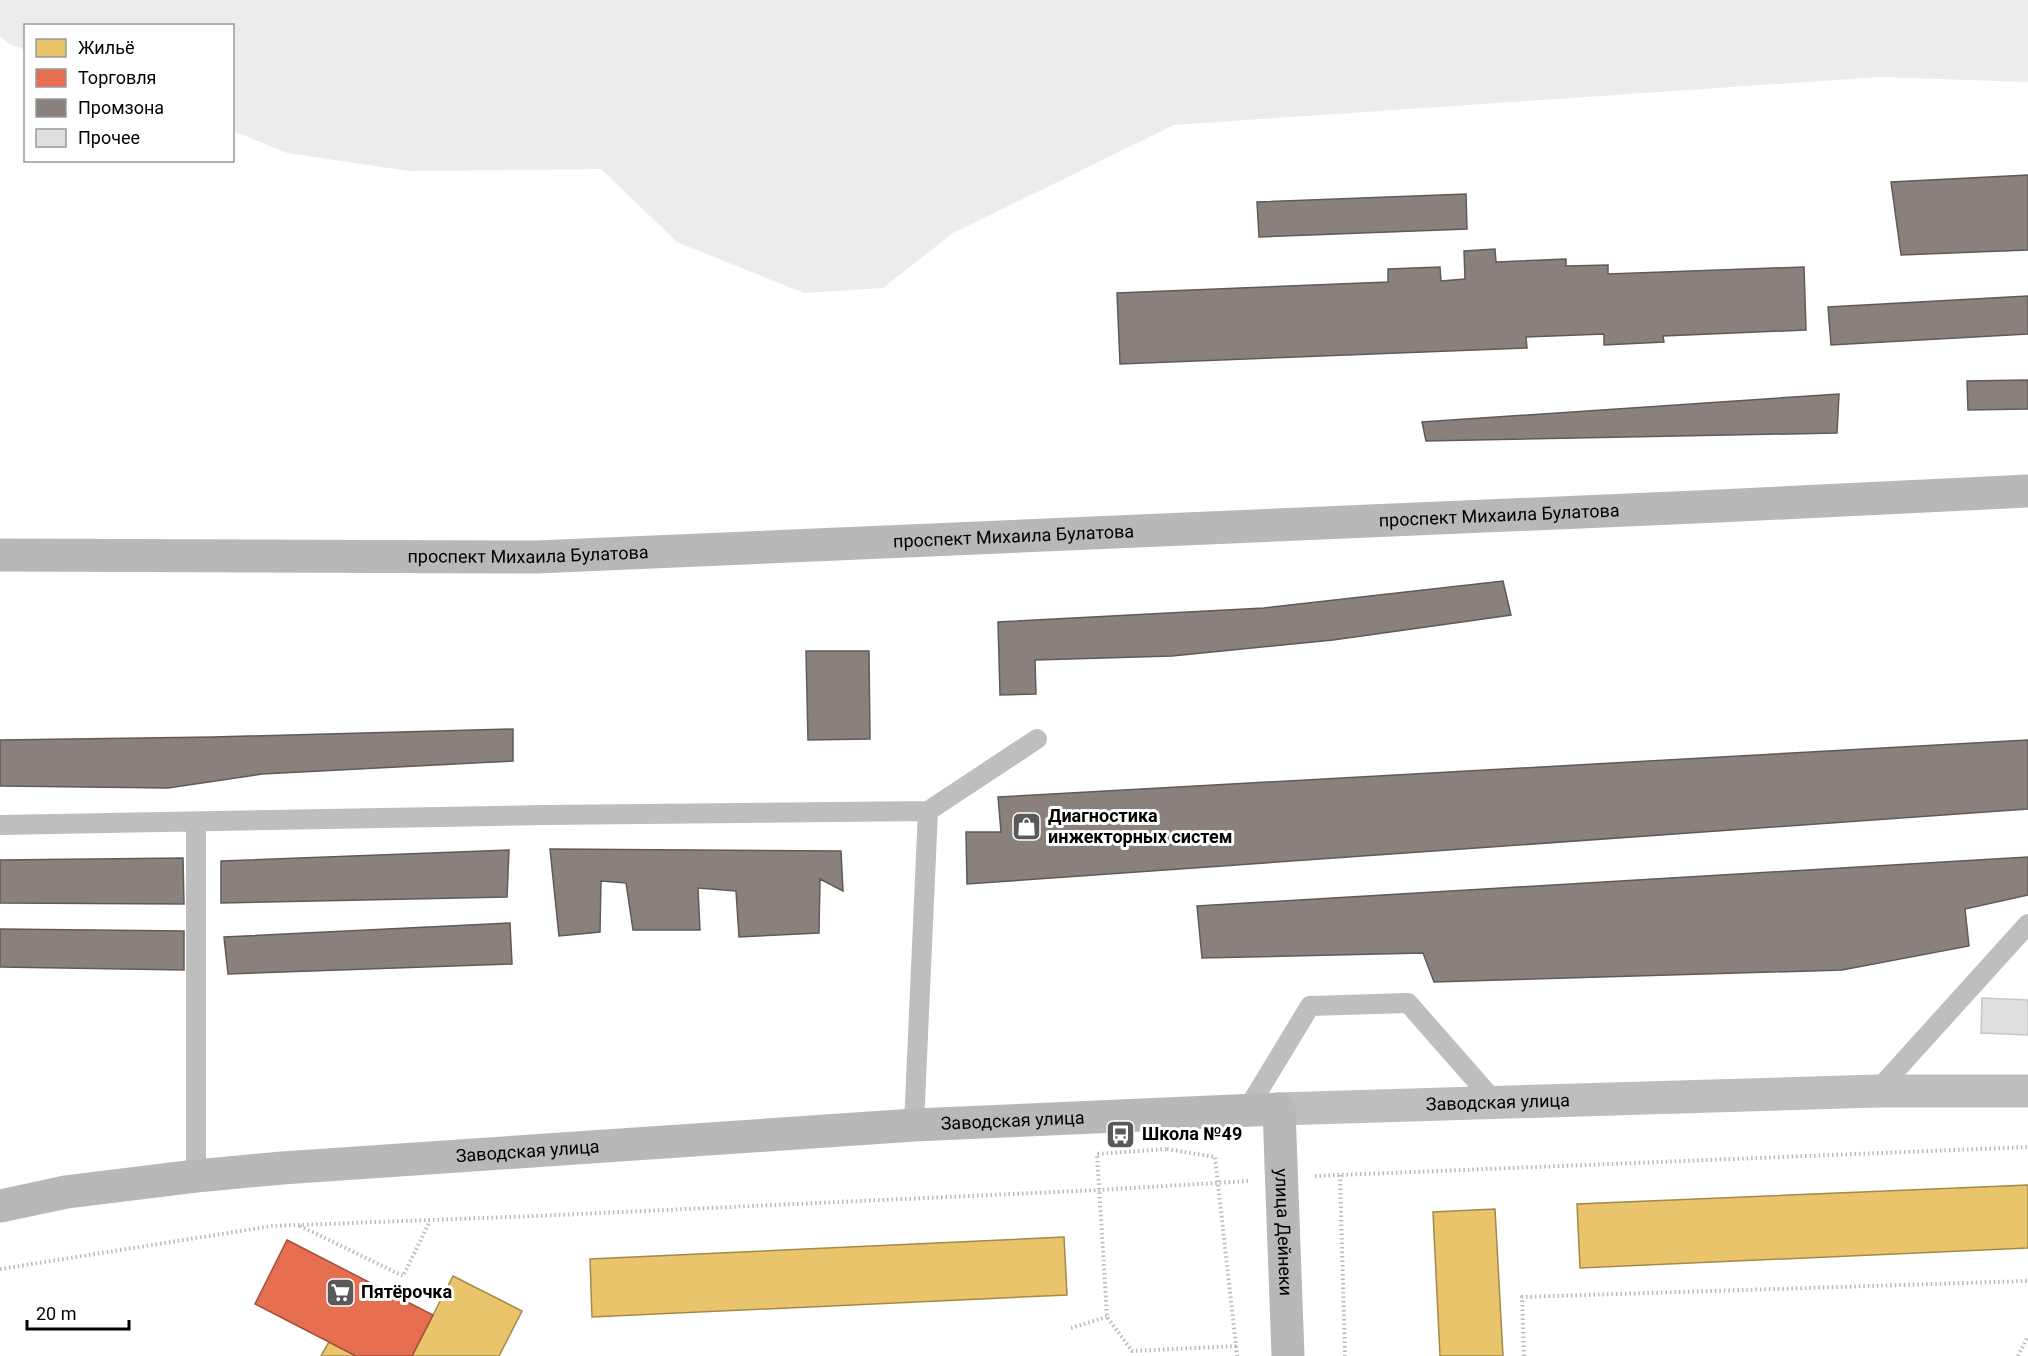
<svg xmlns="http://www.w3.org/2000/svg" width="2028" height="1356" viewBox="0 0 2028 1356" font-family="Roboto,sans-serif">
<rect width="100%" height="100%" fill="#fff"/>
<path fill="#ececec" d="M 0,0 L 2028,0 L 2028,82 L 1879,77 L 1174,125 L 953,233 L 883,288 L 804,293 L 677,242 L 601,169 L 409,171 L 287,153 L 233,131 L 232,26 L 26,26 L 25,50 L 8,43 L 0,36 Z"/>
<path fill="#e9c46a" stroke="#a3894a" stroke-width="1.5" d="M 2028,1185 L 2028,1248 L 1580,1268 L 1577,1204 Z
M 1495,1209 L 1503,1356 L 1440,1356 L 1433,1212 Z
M 1064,1237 L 1067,1295 L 592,1317 L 590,1259 Z
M 453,1276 L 522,1311 L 499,1356 L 412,1356 Z
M 329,1342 L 356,1356 L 321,1356 Z"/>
<path fill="#e76f51" stroke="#a24e39" stroke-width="1.5" d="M 287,1240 L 433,1315 L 412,1356 L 356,1356 L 255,1304 Z"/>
<path fill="#8a817c" stroke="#615a57" stroke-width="1.5" d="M 2028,175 L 2028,250 L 1901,255 L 1891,182 Z
M 1466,194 L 1467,229 L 1259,237 L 1257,202 Z
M 1495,249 L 1496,262 L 1566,259 L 1566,266 L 1608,265 L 1608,274 L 1804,267 L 1806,330 L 1663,336 L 1664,342 L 1604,345 L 1604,334 L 1526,337 L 1527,348 L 1120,364 L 1117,293 L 1388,282 L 1388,269 L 1440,267 L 1441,281 L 1465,279 L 1464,251 Z
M 2028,296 L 2028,334 L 1831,345 L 1828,307 Z
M 2028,380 L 2028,409 L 1968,410 L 1967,381 Z
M 1839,394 L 1837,433 L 1426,441 L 1422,422 Z
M 1503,581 L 1511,615 L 1333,640 L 1172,656 L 1035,660 L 1036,694 L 1000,695 L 998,622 L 1264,608 Z
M 806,651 L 869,651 L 870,739 L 808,740 Z
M 513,729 L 513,761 L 262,774 L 168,788 L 0,786 L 0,740 L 213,737 Z
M 2028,740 L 2028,809 L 967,884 L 966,832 L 1001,832 L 998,797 Z
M 550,849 L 841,851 L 843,891 L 820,879 L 819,933 L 739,937 L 736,891 L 698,888 L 700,930 L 633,930 L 626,883 L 601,881 L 600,932 L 559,936 Z
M 509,850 L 507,897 L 221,903 L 221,861 Z
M 2028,857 L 2028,895 L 1965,909 L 1969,946 L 1842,970 L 1434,982 L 1423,953 L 1202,958 L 1197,906 Z
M 183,858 L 184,904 L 0,903 L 0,860 Z
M 510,923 L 512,964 L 228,974 L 224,937 Z
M 0,929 L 184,931 L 184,970 L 0,967 Z"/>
<path fill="#dfdfdf" stroke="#c7c7c7" stroke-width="1.5" d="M 1982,998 L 2028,1000 L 2028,1035 L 1981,1033 Z"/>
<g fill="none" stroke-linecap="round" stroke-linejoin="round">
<path stroke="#b9b9b9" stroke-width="4" stroke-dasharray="1.5 3" stroke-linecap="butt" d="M 1167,1149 L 1215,1157 L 1236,1346 L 1132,1351 L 1107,1317 L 1097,1154 Z
M 1340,1175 L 1345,1356
M 1315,1176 L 2028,1147
M 300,1226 L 403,1276 L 430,1221
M 0,1269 L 272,1226 L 535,1216 L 1099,1190 L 1248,1181
M 1071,1328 L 1107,1317
M 1236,1346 L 1237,1356
M 1524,1356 L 1522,1297 L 2028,1281
M 2018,1356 L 2028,1336"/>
<path stroke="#bebebe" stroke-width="20" d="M 196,822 L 196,1176
M 0,825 L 545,815 L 928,811 L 1037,739
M 1877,1091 L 2028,924
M 1247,1110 L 1310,1006 L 1408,1003 L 1494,1101
M 914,1125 L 928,811"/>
<path stroke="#bebebe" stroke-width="33" id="s1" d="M 1279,1109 L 1877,1091 L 2028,1091"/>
<g stroke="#b8b8b8" stroke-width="33">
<path id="s2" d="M 0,555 L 536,557 L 1719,506 L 2028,491"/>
<path id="s3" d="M 0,1206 L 66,1192 L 196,1176 L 282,1168 L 914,1125 L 1279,1109 L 1288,1356"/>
</g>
</g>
<defs>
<symbol id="shop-square" viewBox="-11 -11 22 22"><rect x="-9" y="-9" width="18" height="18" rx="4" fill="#595959" stroke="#fff"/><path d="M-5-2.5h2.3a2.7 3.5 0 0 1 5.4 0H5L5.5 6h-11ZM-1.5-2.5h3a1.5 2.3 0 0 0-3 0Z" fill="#fff"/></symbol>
<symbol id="bus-square" viewBox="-11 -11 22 22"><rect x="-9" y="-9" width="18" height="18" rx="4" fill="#595959" stroke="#fff"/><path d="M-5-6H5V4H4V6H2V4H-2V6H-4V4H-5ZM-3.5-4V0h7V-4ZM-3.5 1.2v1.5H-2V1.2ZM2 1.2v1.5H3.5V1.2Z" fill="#fff"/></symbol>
<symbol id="supermarket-square" viewBox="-11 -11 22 22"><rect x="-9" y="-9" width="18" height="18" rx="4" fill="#595959" stroke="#fff"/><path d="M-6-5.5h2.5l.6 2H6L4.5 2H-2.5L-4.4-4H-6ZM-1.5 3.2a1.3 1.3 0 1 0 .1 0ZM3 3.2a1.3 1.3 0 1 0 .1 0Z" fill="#fff"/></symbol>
</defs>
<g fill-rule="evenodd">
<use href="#shop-square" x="1010" y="810" width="33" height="33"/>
<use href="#bus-square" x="1104" y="1118" width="33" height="33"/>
<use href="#supermarket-square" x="324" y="1276" width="33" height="33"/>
</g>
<g text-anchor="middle" stroke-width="6" stroke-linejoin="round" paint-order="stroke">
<g font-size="18" fill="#000" stroke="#fff">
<text dy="6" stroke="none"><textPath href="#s2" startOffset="1500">проспект Михаила Булатова</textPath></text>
<text dy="6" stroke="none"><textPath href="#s2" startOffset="1014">проспект Михаила Булатова</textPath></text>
<text dy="6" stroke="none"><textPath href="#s2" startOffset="528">проспект Михаила Булатова</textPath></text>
<text dy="6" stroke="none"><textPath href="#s1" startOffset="219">Заводская улица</textPath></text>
<text dy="6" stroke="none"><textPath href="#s3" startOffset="1017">Заводская улица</textPath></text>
<text dy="6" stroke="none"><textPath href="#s3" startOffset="531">Заводская улица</textPath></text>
<text dy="6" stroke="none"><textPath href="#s3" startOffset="1407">улица Дейнеки</textPath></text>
</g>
<g font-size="18" font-weight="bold" fill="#000" stroke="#fff" text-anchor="start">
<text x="1048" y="822">Диагностика<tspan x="1048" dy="21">инжекторных систем</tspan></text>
<text x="1142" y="1140">Школа №49</text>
<text x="361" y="1298">Пятёрочка</text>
</g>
</g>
<rect x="24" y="24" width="210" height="138" fill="#ffffff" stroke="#999999" stroke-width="1.5"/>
<rect x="36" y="39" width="30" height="18" fill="#e9c46a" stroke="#999999" stroke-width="1.5"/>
<text x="78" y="54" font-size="18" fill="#000000">Жильё</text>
<rect x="36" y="69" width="30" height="18" fill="#e76f51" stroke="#999999" stroke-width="1.5"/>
<text x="78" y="84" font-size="18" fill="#000000">Торговля</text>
<rect x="36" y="99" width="30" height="18" fill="#8a817c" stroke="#999999" stroke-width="1.5"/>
<text x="78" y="114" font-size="18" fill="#000000">Промзона</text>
<rect x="36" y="129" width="30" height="18" fill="#dfdfdf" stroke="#999999" stroke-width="1.5"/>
<text x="78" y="144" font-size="18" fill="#000000">Прочее</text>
<path d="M27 1320v9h102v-9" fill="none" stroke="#000000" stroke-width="3"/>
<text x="36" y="1320" font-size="18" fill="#000000" stroke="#ffffff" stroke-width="4.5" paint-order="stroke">20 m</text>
</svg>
